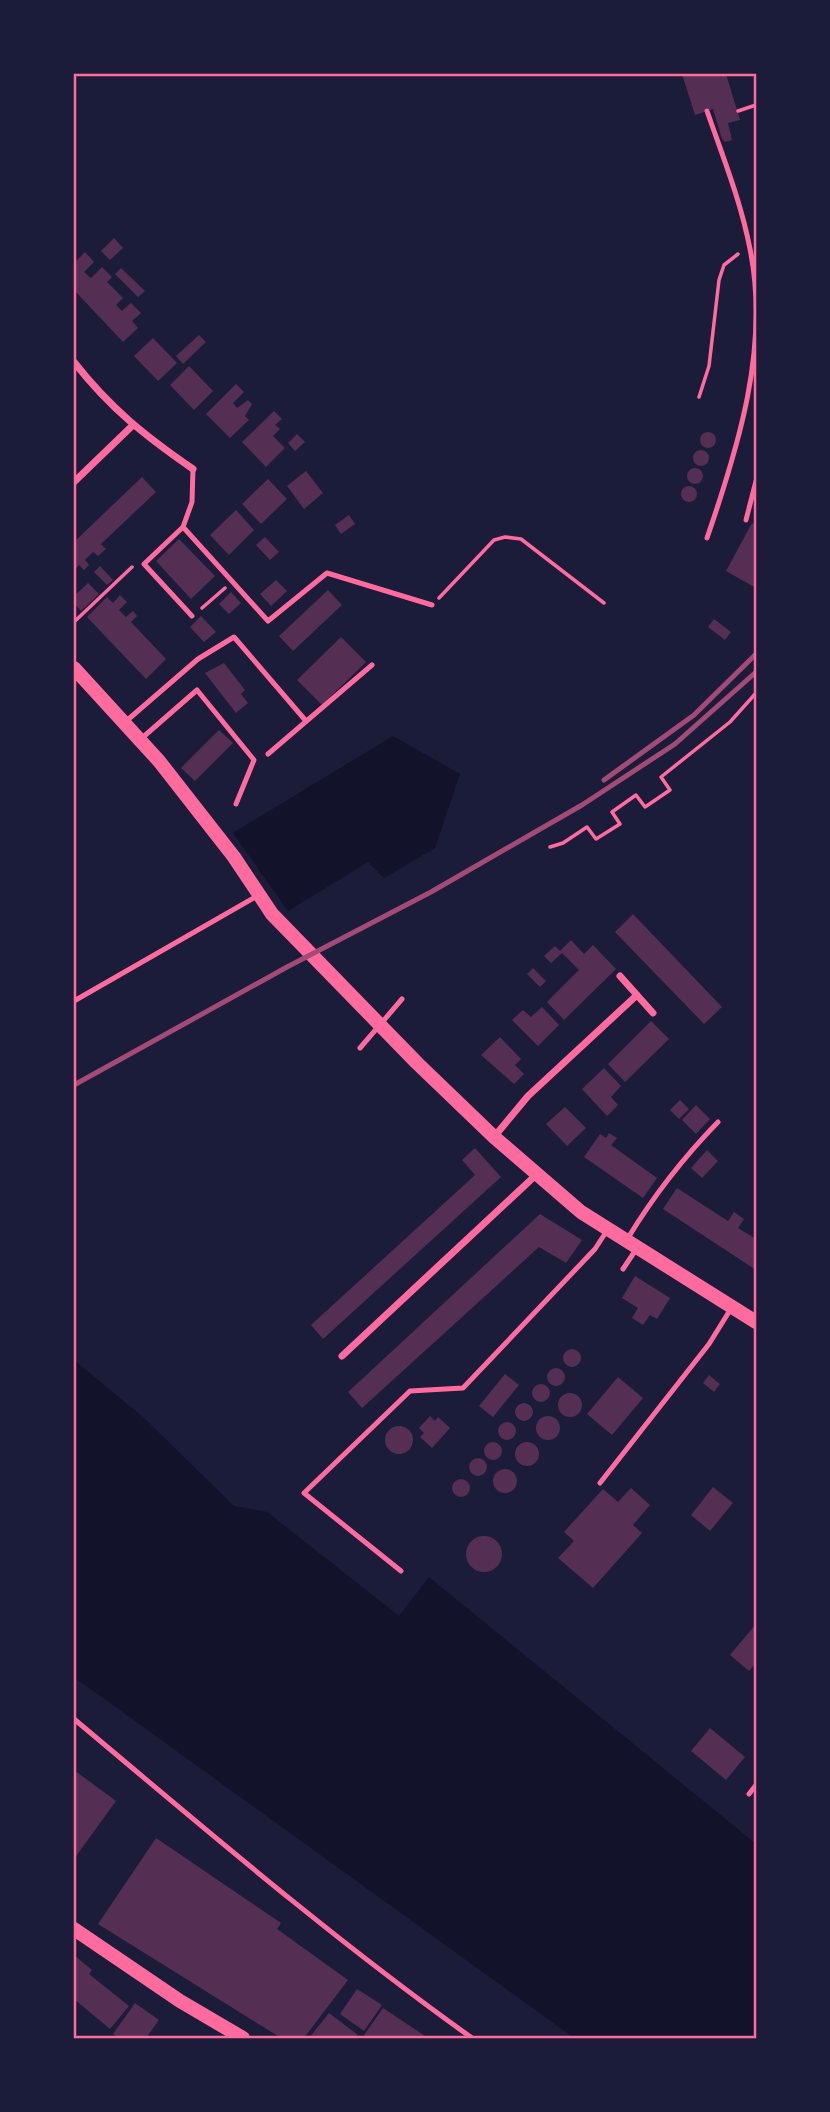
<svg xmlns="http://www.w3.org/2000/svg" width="830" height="2112" viewBox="0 0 830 2112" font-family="'Fira Sans',sans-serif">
<rect width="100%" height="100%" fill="#1b1b3a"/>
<path fill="#12122b" d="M 393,736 L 460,774 L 435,848 L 384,878 L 368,862 L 288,911 L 233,833 Z
M 74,1360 L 143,1417 L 234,1506 L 267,1512 L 399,1616 L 429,1577 L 756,1844 L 756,2038 L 574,2038 L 74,1677 Z"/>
<path fill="#542f53" d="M 682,74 L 726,74 L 740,120 L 728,123 L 732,140 L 725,142 L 722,139 L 713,109 L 695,115 Z
M 114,238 L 123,248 L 110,260 L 101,251 Z
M 85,252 L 94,262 L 84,272 L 91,278 L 102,267 L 112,277 L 107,282 L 123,298 L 116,305 L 122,311 L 131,303 L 141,313 L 132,321 L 138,328 L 123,342 L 74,290 L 74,263 Z
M 121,268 L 145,291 L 138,297 L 115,274 Z
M 199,335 L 206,342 L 183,364 L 176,356 Z
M 153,338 L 177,363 L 158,381 L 134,356 Z
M 189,366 L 213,391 L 194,410 L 170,385 Z
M 236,384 L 244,392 L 233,403 L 237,408 L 248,400 L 252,404 L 245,416 L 249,420 L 230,438 L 206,414 Z
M 274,411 L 282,419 L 275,425 L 280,429 L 273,436 L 285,448 L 266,467 L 242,442 Z
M700 440a8 8 0 1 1 16 0a8 8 0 1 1-16 0Z
M 297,434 L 305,442 L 295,451 L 288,443 Z
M693 458a8 8 0 1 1 16 0a8 8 0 1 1-16 0Z
M687 476a8 8 0 1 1 16 0a8 8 0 1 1-16 0Z
M 306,471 L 323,493 L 304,509 L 287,486 Z
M 142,477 L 156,492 L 101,544 L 106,549 L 98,556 L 93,552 L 85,560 L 89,565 L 84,570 L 79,565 L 74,570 L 74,542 Z
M 268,479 L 287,499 L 261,524 L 242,504 Z
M681 494a8 8 0 1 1 16 0a8 8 0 1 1-16 0Z
M 236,510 L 254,530 L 229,555 L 210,535 Z
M 349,515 L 355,524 L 341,534 L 335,525 Z
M 752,523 L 756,526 L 756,588 L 726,571 Z
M 265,537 L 279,552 L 270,560 L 256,545 Z
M 179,539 L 215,576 L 191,599 L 156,561 Z
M 100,566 L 113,580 L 107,585 L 94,572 Z
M 276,580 L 287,591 L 271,606 L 260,594 Z
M 88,583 L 99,594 L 81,611 L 74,603 L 74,596 Z
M 328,590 L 342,605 L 293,651 L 279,636 Z
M 231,592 L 241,603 L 229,614 L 219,604 Z
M 120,595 L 127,602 L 119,610 L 126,617 L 133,611 L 137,616 L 131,622 L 166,659 L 146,679 L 87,617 L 107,597 L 113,603 Z
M 201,616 L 216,632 L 204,642 L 190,627 Z
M 714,619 L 731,632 L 725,640 L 708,627 Z
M 341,637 L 366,662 L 322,705 L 297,680 Z
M 224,663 L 245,690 L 241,694 L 248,703 L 236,713 L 205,673 Z
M 219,730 L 233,743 L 195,781 L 181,768 Z
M 633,914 L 722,1007 L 704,1024 L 615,932 Z
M 571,940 L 584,954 L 593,945 L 616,969 L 564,1020 L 547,1002 L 579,970 L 562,953 L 551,963 L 544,956 L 555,946 L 560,951 Z
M 533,968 L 546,981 L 540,987 L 527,974 Z
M 542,1007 L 559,1025 L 538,1046 L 512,1020 L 523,1010 L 531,1017 Z
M 651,1021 L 669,1039 L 625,1082 L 608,1064 Z
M 500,1037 L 521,1059 L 515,1065 L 524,1074 L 514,1084 L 481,1055 Z
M 604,1068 L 621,1086 L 611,1097 L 618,1105 L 607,1116 L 582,1089 Z
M 680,1100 L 689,1109 L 679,1119 L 670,1110 Z
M 696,1105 L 710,1119 L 696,1134 L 682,1120 Z
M 565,1107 L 586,1128 L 567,1146 L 546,1124 Z
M 609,1133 L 617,1138 L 611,1145 L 657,1178 L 643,1198 L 584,1157 L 600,1134 L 606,1138 Z
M 475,1148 L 501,1177 L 323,1339 L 311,1325 L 475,1175 L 462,1160 Z
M 707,1150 L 718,1161 L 702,1178 L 691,1168 Z
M 677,1188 L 728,1221 L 734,1212 L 744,1219 L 738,1228 L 756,1239 L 756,1270 L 663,1209 Z
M 540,1214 L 582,1240 L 566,1263 L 539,1247 L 362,1408 L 348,1392 Z
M 635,1276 L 670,1298 L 657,1319 L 650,1315 L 643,1325 L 632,1318 L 638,1308 L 622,1298 Z
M563 1358a9 9 0 1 1 18 0a9 9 0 1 1-18 0Z
M547 1377a9 9 0 1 1 18 0a9 9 0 1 1-18 0Z
M 505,1374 L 519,1385 L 493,1417 L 479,1406 Z
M 709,1375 L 720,1384 L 714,1392 L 703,1383 Z
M 618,1377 L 643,1398 L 612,1435 L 587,1414 Z
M532 1393a9 9 0 1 1 18 0a9 9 0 1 1-18 0Z
M558 1405a12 12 0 1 1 24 0a12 12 0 1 1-24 0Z
M515 1412a9 9 0 1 1 18 0a9 9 0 1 1-18 0Z
M 430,1416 L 435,1421 L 438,1417 L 450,1428 L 432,1448 L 420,1437 L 424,1433 L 419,1428 Z
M536 1428a12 12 0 1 1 24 0a12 12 0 1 1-24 0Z
M498 1431a9 9 0 1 1 18 0a9 9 0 1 1-18 0Z
M385 1440a14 14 0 1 1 28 0a14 14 0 1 1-28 0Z
M484 1451a9 9 0 1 1 18 0a9 9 0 1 1-18 0Z
M515 1454a12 12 0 1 1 24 0a12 12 0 1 1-24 0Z
M469 1467a9 9 0 1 1 18 0a9 9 0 1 1-18 0Z
M493 1481a12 12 0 1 1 24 0a12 12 0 1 1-24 0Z
M452 1488a9 9 0 1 1 18 0a9 9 0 1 1-18 0Z
M 713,1487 L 733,1503 L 710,1531 L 691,1515 Z
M 631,1488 L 650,1505 L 633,1525 L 642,1533 L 593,1588 L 558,1558 L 574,1541 L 564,1532 L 603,1489 L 618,1502 Z
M466 1554a18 18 0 1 1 36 0a18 18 0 1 1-36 0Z
M 756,1624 L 756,1663 L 749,1671 L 730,1655 Z
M 710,1728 L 745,1757 L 726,1780 L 691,1751 Z
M 74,1770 L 116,1801 L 74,1859 Z
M 156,1838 L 281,1923 L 277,1929 L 348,1980 L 304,2038 L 281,2038 L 98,1924 Z
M 74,1955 L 92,1970 L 89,1974 L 129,2006 L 110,2029 L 74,1999 Z
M 357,1989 L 382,2005 L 364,2031 L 340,2014 Z
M 135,2003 L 159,2020 L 146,2038 L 119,2038 L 113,2034 Z
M 383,2008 L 428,2038 L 362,2038 Z
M 329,2013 L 358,2035 L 355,2038 L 309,2038 Z"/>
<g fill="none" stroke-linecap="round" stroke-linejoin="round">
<path stroke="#ff6b9d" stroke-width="3.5" d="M 738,111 L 756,105
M 699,397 L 709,366 L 719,280 L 724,265 L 738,254
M 439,598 L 494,540 L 505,537 L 521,539 L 604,603
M 202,608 L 225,588
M 74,622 L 132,567
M 550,847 L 563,843 L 587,827 L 596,839 L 620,824 L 612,812 L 636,795 L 645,807 L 670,790 L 661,777 L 730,722 L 756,693"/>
<path stroke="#ff6b9d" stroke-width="5" d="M 193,469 L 192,502 L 183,527 L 268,621 L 327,573 L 432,605
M 746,520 L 756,481
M 183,527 L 144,564 L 192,616
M 707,538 C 738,448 770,346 750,249 C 741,202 723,157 707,111
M 124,723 L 198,659 L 234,637 L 306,721
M 142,738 L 197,690 L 254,760 L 236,804
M 268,754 L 372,665
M 74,1001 L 259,895
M 360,1048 L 402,999
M 628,1238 C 654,1195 683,1158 718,1122
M 623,1269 L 637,1248
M 600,1483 L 709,1344 L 732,1307
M 401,1571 L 304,1493 L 410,1391 L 463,1388 L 595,1249 L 608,1229
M 74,1719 C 204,1828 333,1939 472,2038
M 749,1794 L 756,1785"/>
<path stroke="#ff6b9d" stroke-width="7" d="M 74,362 C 110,408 145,436 193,469
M 74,482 L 132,426
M 620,976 L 653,1013
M 494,1137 L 528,1096 L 637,995
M 342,1356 L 536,1175"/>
<path stroke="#ff6b9d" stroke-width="14" d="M 74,668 L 159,761 L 234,857 L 272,914 L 417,1063 L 494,1137 L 581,1212 L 756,1322
M 74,1929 L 180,2001 L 243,2038"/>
<path stroke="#a44b75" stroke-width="5" d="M 604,780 L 694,715 L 756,654
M 74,1085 L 287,967 L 431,892 L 582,805 L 675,744 L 756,672"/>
</g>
<rect width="830" height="2112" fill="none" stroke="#1b1b3a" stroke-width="150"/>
<rect x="75" y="75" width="680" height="1962" fill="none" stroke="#ff6b9d" stroke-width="2.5"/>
</svg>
